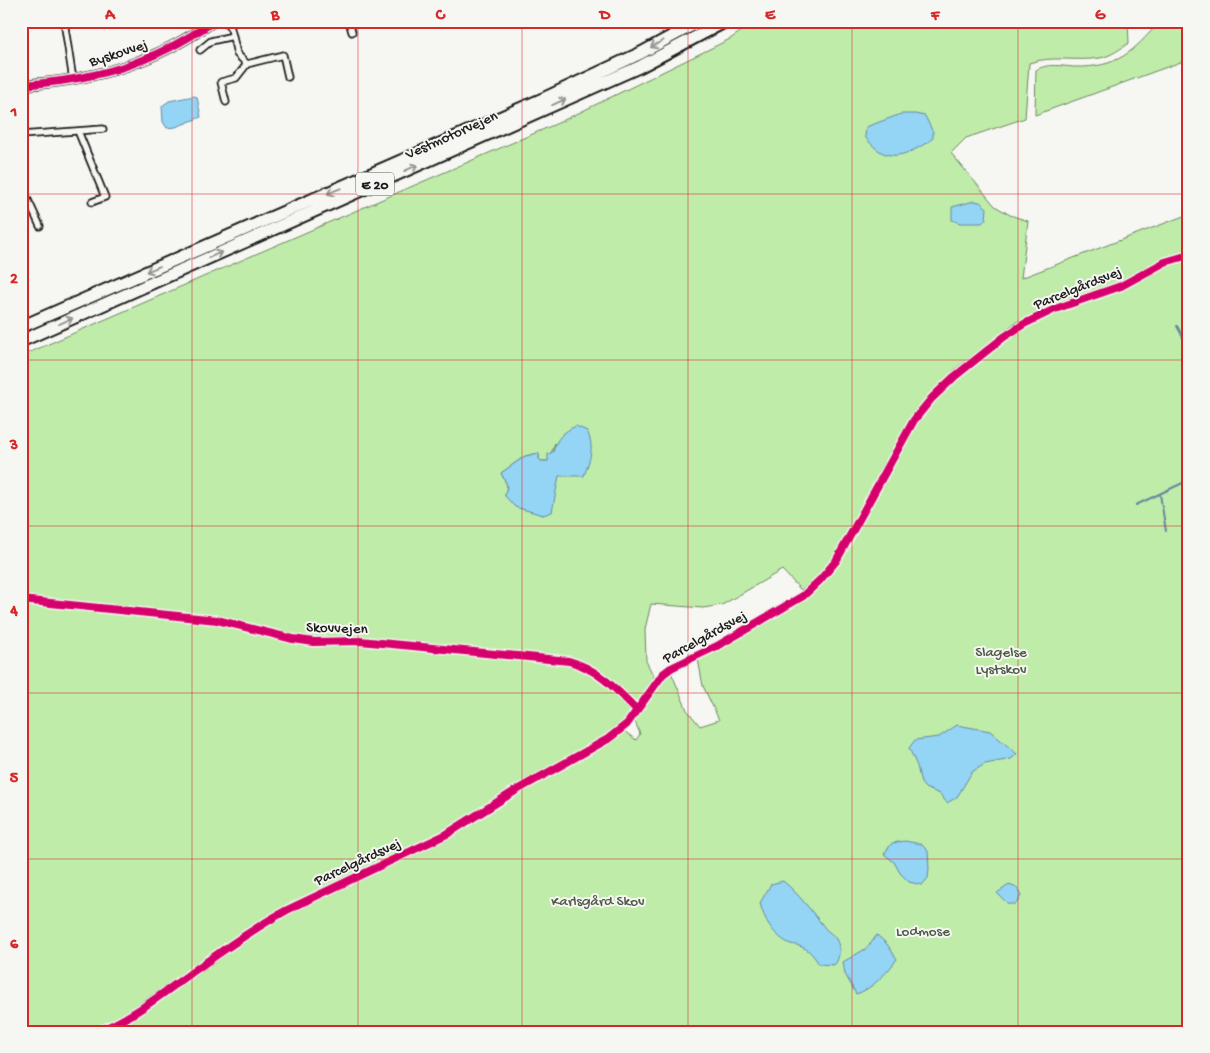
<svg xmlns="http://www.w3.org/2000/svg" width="1210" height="1053" viewBox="0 0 1210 1053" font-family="'Gochi Hand',sans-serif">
<rect width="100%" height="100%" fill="#f6f6f2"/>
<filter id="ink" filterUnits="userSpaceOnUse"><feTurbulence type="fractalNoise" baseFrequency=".02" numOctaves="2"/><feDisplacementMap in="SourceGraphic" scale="10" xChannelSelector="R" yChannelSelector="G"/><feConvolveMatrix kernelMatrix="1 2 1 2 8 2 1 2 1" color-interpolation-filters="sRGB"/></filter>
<g filter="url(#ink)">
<path fill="#bfeca9" stroke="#6e8462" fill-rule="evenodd" d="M 756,21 L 1128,21 L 1129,43 C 1120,49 1111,56 1100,58 C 1076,62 1052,55 1029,63 L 1025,118 L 966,138 L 951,153 L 995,206 L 1010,215 L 1028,221 L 1021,278 L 1189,214 L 1189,253 L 1162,260 L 1120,283 L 1016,322 L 954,370 L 933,391 L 912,416 L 833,559 L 816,578 L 801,590 L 782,570 L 722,605 L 703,608 L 651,604 L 645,629 L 646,661 L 655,679 L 629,716 L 611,733 L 526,779 L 454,825 L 432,837 L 339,881 L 260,921 L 111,1023 L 88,1032 L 21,1032 L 21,356 L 558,123 L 730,39 ZM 555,443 L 543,515 L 505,496 L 507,485 L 501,473 L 525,456 L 539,453 L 539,459 L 541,461 L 548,461 Z
M 1160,21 L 1189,21 L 1189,59 L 1035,115 L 1036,70 C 1047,63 1061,66 1074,67 C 1118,68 1133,52 1160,21 Z
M 1189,260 L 1189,1032 L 105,1032 L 127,1021 L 206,969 L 265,926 L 448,839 L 529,787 L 590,753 L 624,731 L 636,740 L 640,734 L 636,724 L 632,720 L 659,683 L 671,672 L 687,710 L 700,726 L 719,720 L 703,686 L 698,659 C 736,638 793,612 822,582 C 828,577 832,571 837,565 L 919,419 L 942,392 L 964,372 L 1007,337 L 1046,316 L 1121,289 L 1172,263 Z"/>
<path fill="#94d4f5" stroke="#648a9e" d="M 194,96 L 197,97 L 201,117 L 176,127 L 167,128 L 163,122 L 162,106 L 169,101 Z
M 901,114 L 915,114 L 925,116 L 933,132 L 933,138 C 928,143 922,145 916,149 C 893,160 881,157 865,137 L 866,127 Z
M 974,201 L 980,202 L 987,208 L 986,219 L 982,223 L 960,223 L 952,220 L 952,207 Z
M 576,426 L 587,431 C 595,448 590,459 584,476 L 559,476 L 552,512 L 543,515 L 515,507 L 505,496 L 507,485 L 501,473 L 525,456 L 539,453 L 539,459 L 541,461 L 548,461 L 548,454 L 553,452 C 557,437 563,432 576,426 Z
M 957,725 L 990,731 L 1017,754 L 1011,759 L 985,764 L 972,772 L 957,797 L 947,803 L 940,794 L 925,788 L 921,783 L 917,766 L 909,748 L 915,740 L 939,737 Z
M 905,841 L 921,844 L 928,851 L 929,869 L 928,878 L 922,885 L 909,882 L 900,873 L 894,862 L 884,854 L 892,843 Z
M 783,881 C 799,894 812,912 825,928 C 828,932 834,935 836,939 C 841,946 840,960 834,965 L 819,964 C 813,955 809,949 799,946 C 796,944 791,945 788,943 C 772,934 764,919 760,903 L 771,884 Z
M 1009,885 L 1017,888 L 1021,896 L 1016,904 L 1008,904 L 997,893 Z
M 877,935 L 887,944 L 897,959 C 888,972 871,990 856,994 L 845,974 L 843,962 L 867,948 Z"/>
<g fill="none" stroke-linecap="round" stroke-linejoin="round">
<path stroke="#648a9e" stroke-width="2" d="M 1177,326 L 1185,341 L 1189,341
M 1160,494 L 1166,531
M 1136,505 L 1189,480"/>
<defs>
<path id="street" d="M 64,21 L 73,80
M 226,21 L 231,29 L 237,54 L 247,64
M 349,21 L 352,32
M 230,26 L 235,21
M 200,50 L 211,41 L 233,36
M 226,102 L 221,82 L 236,78 L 247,64 L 283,55 L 288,77
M 78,131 L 105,197 L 92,202
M 21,135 L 103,129
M 21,185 L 40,226
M 21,600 L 217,620 L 293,639 L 314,642 L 360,641 L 569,661 C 598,669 616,689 637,710
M 97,1032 C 132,1018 161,995 191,973 C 222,951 254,928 287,910 L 447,834 L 515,791 L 608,739 L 627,724 L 663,674 L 671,668 L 719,645 L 803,596 L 820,580 L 836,561 L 914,420 L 932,398 L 954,377 L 1004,337 L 1024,324 L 1055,309 L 1121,286 L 1165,262 L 1189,255"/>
<path id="secondary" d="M 21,85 C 96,80 152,64 214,21"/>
<path id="highway" d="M 21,327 L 545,98 L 641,53 L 700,21
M 21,341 L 639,67 L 726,21"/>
</defs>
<use href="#street" stroke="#1c1c1c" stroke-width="9"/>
<use href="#secondary" stroke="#1c1c1c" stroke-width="12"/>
<use href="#highway" stroke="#1c1c1c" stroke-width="15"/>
<use href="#street" stroke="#f6f6f2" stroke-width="5.5"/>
<use href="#secondary" stroke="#f6f6f2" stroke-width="9"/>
<use href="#highway" stroke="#f6f6f2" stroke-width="11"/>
<defs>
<path id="cycleway" d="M 21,85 C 96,80 152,64 214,21
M 21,600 L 217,620 L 293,639 L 314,642 L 360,641 L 569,661 C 598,669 616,689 637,710
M 97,1032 C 132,1018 161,995 191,973 C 222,951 254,928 287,910 L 447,834 L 515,791 L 608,739 L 627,724 L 663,674 L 671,668 L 719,645 L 803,596 L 820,580 L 836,561 L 914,420 L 932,398 L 954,377 L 1004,337 L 1024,324 L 1055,309 L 1121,286 L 1165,262 L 1189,255"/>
</defs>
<use href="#cycleway" stroke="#f6f6f2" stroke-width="11"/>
<use href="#cycleway" stroke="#d6006c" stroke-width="8"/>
</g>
<defs><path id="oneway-shaft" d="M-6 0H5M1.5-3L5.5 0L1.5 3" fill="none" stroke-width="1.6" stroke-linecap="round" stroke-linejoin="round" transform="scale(1.25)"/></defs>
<g stroke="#949492">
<use href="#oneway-shaft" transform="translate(657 44) rotate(152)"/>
<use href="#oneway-shaft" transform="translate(559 102) rotate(-24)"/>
<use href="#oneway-shaft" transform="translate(411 168) rotate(-24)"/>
<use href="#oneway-shaft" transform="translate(334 191) rotate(157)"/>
<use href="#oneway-shaft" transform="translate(215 255) rotate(-24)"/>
<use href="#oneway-shaft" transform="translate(153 269) rotate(157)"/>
<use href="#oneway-shaft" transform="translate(66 321) rotate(-24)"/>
</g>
</g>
<path fill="none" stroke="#d62828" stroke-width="1" stroke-opacity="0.55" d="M 192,21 L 192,1032M 358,21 L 358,1032M 522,21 L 522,1032M 688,21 L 688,1032M 852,21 L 852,1032M 1018,21 L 1018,1032M 21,194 L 1189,194M 21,360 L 1189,360M 21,526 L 1189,526M 21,693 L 1189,693M 21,859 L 1189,859"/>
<g text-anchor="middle" stroke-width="4" stroke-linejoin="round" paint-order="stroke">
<rect fill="#f6f6f2" stroke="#5d5d5c" stroke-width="1" x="356" y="172.5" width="38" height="23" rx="4"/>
<g font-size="14" font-weight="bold" fill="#1c1c1c">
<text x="375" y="189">E 20</text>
</g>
<g font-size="15" fill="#1c1c1c" stroke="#f6f6f2">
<text transform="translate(118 52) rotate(-18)" y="5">Byskovvej</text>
<text transform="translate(451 134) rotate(-24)" y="5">Vestmotorvejen</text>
<text transform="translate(1077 287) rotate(-22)" y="5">Parcelgårdsvej</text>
<text transform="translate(337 627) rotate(2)" y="5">Skovvejen</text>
<text transform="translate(704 636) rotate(-29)" y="5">Parcelgårdsvej</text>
<text transform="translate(357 861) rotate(-25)" y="5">Parcelgårdsvej</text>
</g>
<g font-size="15" fill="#4d5a46" stroke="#f6f6f2">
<text x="1001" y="656">Slagelse<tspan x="1001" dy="17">Lystskov</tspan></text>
<text x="598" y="905">Karlsgård Skov</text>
<text x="923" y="935">Lodmose</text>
</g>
</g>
<rect width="1210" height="1053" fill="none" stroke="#f6f6f2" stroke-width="55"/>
<rect x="28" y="28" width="1154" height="998" fill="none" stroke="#d62828" stroke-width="2"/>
<g font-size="16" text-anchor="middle" font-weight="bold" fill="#d62828">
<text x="110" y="19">A</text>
<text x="275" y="19">B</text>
<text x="440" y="19">C</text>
<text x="605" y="19">D</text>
<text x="770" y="19">E</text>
<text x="935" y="19">F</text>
<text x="1100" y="19">G</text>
<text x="14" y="116">1</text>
<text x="14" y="283">2</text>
<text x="14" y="449">3</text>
<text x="14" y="615">4</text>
<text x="14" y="782">5</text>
<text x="14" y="948">6</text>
</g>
</svg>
